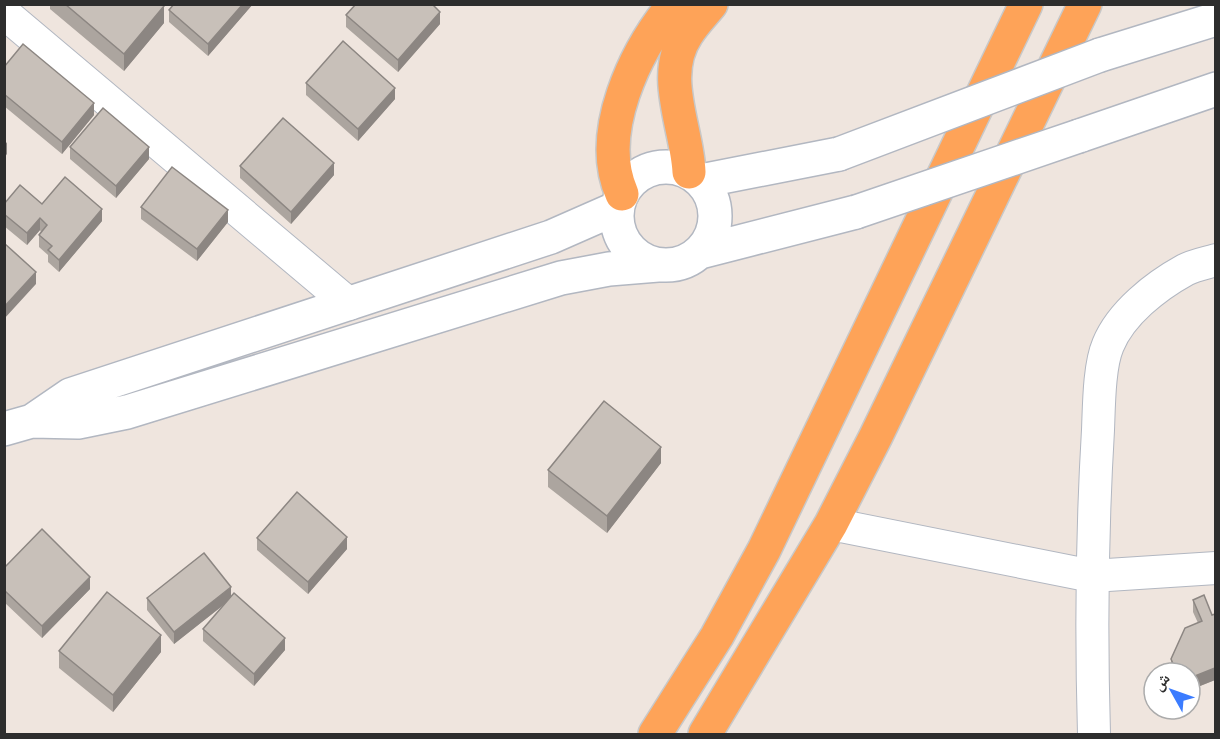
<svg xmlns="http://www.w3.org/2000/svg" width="1220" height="739" viewBox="0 0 1220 739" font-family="'IBM Plex Sans','Noto Naskh Arabic',sans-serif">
<rect width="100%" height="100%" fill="#efe5de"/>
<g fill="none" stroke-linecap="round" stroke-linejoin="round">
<defs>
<path id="minor" d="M 4,13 L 349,304
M 831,524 L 1092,576 L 1216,568
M 1094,734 C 1091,633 1092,531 1098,430 C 1099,406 1099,366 1108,345 C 1121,313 1156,286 1185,270 C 1194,265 1206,263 1216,260"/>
<path id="tertiary" d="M 1100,55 L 1216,19
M 1079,136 L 1216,89
M617 216a49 49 0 1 1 98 0a49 49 0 1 1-98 0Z
M 701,181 L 839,154
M 700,252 L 856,212
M 32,421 L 70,395 L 551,237 L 617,208
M 4,429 L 32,421 L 78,422 L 127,412 L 561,278 L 609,269 L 658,265"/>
<path id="trunk" d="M 689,172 C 687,127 659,76 687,34 C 694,23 703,14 711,4
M 622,194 C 595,133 635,51 674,4
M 655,734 L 717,636 L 764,550 L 1026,4
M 705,734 L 831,524 L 876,436 L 1085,4"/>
</defs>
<use href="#minor" stroke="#b2b7c1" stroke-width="34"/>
<use href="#tertiary" stroke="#b2b7c1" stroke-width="36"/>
<use href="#trunk" stroke="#c8c8c8" stroke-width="36"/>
<use href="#minor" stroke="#fff" stroke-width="32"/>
<use href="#tertiary" stroke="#fff" stroke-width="33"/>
<use href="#trunk" stroke="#fea358" stroke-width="33"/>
<defs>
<path id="tertiary-bridge" d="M 839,154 L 1100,55
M 856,212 L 1079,136"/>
</defs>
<use href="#tertiary-bridge" stroke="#b2b7c1" stroke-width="36" stroke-linecap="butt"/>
<use href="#tertiary-bridge" stroke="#fff" stroke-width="33"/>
</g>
<path fill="#aca59f" d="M 50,4 L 162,4 L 164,23 L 124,71 L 50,9 Z
M 174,4 L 253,4 L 208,56 L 169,22 L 169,10 Z
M 346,15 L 440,24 L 398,72 L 346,27 Z
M 4,67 L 94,115 L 62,154 L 4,106 Z
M 306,83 L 395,99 L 358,141 L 306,95 Z
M 70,147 L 149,159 L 116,198 L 70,159 Z
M 240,166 L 334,175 L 291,224 L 240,178 Z
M 4,204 L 42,204 L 102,221 L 59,272 L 48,262 L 48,255 L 39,247 L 39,235 L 41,232 L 40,230 L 27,245 L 4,226 Z
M 141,207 L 228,222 L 197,261 L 141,219 Z
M 661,463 L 607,533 L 548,487 L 548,470 Z
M 257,538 L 347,549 L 308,594 L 257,550 Z
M 4,568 L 90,589 L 42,638 L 4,602 Z
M 231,597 L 285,650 L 254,686 L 203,641 L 203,629 L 226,603 L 174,644 L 147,610 L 147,598 Z
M 1193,600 L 1212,615 L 1215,614 L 1215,680 L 1190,690 L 1190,673 L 1172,673 L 1171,659 L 1198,623 L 1193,612 Z
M 59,651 L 161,652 L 113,712 L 59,668 Z"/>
<path fill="#8c8682" d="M 243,4 L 253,4 L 208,56 L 208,44 Z
M 164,6 L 164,23 L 124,71 L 124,54 Z
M 440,12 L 440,24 L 398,72 L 398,60 Z
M 395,88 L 395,99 L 358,141 L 358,129 Z
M 94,103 L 94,115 L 62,154 L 62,142 Z
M 7,142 L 7,154 L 4,158 L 4,146 Z
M 149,147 L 149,159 L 116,198 L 116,186 Z
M 334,163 L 334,175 L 291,224 L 291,212 Z
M 102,209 L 102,221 L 59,272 L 59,260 Z
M 228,210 L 228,222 L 197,261 L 197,249 Z
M 40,218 L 40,230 L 27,245 L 27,233 Z
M 36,272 L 36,284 L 4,319 L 4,307 Z
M 661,447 L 661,463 L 607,533 L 607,516 Z
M 347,537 L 347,549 L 308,594 L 308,582 Z
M 90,577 L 90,589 L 42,638 L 42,626 Z
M 231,587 L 231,599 L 174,644 L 174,632 Z
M 161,635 L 161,652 L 113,712 L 113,695 Z
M 285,638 L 285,650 L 254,686 L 254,674 Z
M 1215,668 L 1215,680 L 1190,690 L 1190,678 Z"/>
<path fill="#c8c0b9" stroke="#8c8682" stroke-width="1.5" d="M 65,4 L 162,4 L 164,6 L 124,54 Z
M 174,4 L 243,4 L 208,44 L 169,10 Z
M 356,4 L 432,4 L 440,12 L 398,60 L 346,15 Z
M 343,41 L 395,88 L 358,129 L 306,83 Z
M 23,44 L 94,103 L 62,142 L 4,94 L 4,67 Z
M 103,108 L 149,147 L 116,186 L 70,147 Z
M 283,118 L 334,163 L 291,212 L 240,166 Z
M 172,167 L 228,210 L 197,249 L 141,207 Z
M 65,177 L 102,209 L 59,260 L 48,250 L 52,246 L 39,235 L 47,225 L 40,218 L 27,233 L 4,214 L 4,204 L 20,185 L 42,204 Z
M 4,243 L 36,272 L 4,307 Z
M 604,401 L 661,447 L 607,516 L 548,470 Z
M 297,492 L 347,537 L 308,582 L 257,538 Z
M 42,529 L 90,577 L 42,626 L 4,590 L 4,568 Z
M 204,553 L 231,587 L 174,632 L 147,598 Z
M 107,592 L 161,635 L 113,695 L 59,651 Z
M 234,593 L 285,638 L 254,674 L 203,629 Z
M 1204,595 L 1212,615 L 1215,614 L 1215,668 L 1190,678 L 1190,673 L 1177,673 L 1171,659 L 1185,628 L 1202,621 L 1193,600 Z"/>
<rect width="1220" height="739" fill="none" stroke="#2d2d2d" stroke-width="12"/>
<g transform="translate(1172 691) rotate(310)"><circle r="28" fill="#ffffff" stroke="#ababab" stroke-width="1.5"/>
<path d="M0-4.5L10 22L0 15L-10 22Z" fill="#3b7cff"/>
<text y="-9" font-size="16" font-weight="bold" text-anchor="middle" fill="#2d2d2d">ش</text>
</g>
</svg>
